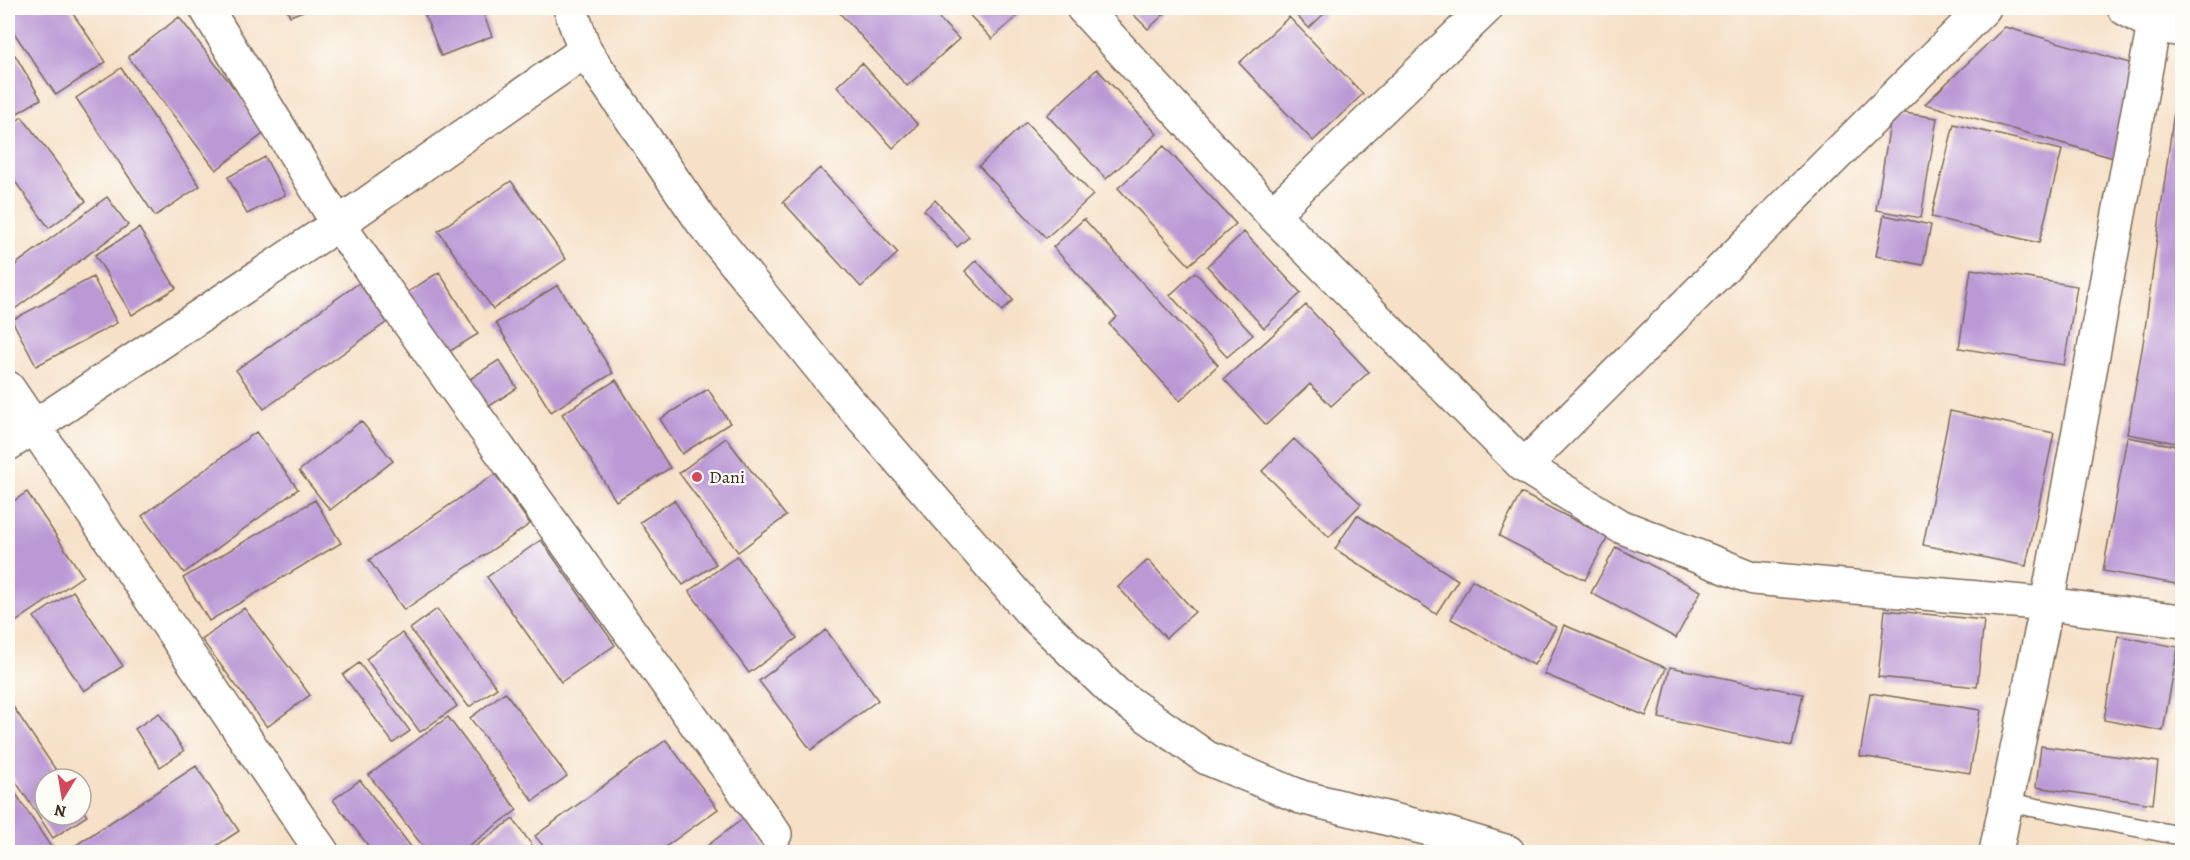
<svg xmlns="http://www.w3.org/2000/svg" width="2190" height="860" viewBox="0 0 2190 860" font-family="Alegreya,serif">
<rect width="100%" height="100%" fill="#fdfcf7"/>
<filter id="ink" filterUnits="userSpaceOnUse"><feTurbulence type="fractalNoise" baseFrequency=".0167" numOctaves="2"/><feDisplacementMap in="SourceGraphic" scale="12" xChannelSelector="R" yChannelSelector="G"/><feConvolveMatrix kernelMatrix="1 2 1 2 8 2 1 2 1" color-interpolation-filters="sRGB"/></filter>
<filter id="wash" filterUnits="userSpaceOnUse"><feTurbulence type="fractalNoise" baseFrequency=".008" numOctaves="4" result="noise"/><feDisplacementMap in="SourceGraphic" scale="24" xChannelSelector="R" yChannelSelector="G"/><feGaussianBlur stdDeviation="1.35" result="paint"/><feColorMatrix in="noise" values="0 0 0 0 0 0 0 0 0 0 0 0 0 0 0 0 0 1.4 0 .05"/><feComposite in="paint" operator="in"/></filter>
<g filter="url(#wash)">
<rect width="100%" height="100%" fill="#f6e0c7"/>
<g id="blocks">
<path fill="#bb99d5" d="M 8,8 L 69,8 L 106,62 L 56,95 L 8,24 Z
M 286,8 L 311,8 L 290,16 Z
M 422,8 L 481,8 L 492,36 L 441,56 Z
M 835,8 L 929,8 L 959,39 L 907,86 Z
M 963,8 L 1023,8 L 1025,9 L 992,39 Z
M 1127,8 L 1171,8 L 1148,29 Z
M 1289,8 L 1330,8 L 1309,28 Z
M 179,17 L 267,131 L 216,170 L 128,57 Z
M 1289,17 L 1363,94 L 1313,141 L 1239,63 Z
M 2005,27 L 2144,67 L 2117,159 L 1925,104 Z
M 15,55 L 41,99 L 8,119 L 8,60 Z
M 862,63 L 918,125 L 893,148 L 837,86 Z
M 121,68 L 200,186 L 155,216 L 76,98 Z
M 1097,69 L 1157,134 L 1106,179 L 1047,115 Z
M 2176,96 L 2182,97 L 2182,444 L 2127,434 L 2143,344 Z
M 1892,111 L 1937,118 L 1921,218 L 1876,210 Z
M 22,117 L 86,201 L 49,228 L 8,172 L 8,127 Z
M 1026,122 L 1093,195 L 1046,238 L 979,166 Z
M 1954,124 L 2062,150 L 2039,243 L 1931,217 Z
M 1164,146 L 1236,224 L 1189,265 L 1118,188 Z
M 265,157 L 285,195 L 247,214 L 228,177 Z
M 820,168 L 898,253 L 861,287 L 783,202 Z
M 511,181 L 566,259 L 493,309 L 438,231 Z
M 107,197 L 128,225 L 8,314 L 8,270 Z
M 935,200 L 969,237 L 957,247 L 924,210 Z
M 1884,215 L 1931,225 L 1923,265 L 1876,256 Z
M 1084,219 L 1218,365 L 1180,401 L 1109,324 L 1117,317 L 1053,247 Z
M 139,228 L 176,288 L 132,315 L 95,255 Z
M 1244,232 L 1301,293 L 1264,328 L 1207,266 Z
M 976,260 L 1013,300 L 1002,311 L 965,271 Z
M 1971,269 L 2077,286 L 2064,365 L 1959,348 Z
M 439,272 L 478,334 L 447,353 L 408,292 Z
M 1195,272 L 1253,335 L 1227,357 L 1170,295 Z
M 93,277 L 117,323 L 36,366 L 12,320 Z
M 359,283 L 387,322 L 264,409 L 236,370 Z
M 558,285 L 613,373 L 551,412 L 496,323 Z
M 1306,305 L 1369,372 L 1331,406 L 1310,384 L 1266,425 L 1224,379 Z
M 499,360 L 517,388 L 482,411 L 464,383 Z
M 616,380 L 670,468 L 616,501 L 562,414 Z
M 708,389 L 730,423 L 682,454 L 660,419 Z
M 1950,411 L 2054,433 L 2026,566 L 1923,545 Z
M 361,421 L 393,461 L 330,510 L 299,471 Z
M 256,432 L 298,489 L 184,573 L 142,516 Z
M 2127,437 L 2182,447 L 2182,585 L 2103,571 Z
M 726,438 L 786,516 L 738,552 L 679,473 Z
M 1294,439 L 1361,504 L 1329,537 L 1262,471 Z
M 495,474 L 530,524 L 404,610 L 369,560 Z
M 27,492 L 83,576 L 8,627 L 8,505 Z
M 1521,493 L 1608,537 L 1585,580 L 1499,536 Z
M 315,500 L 341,543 L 209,621 L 183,578 Z
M 674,500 L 716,564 L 683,585 L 640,522 Z
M 1357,515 L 1458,580 L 1436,614 L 1335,549 Z
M 541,540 L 615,645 L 561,682 L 487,577 Z
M 1616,547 L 1701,591 L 1676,638 L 1591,593 Z
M 737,556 L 797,638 L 749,673 L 689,591 Z
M 1148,560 L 1195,612 L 1166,638 L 1118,587 Z
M 1472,580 L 1556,627 L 1534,665 L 1451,619 Z
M 73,591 L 123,666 L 84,691 L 34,617 Z
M 244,608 L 310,695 L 267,727 L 202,640 Z
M 437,609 L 497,688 L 469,707 L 410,629 Z
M 1885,610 L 1984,620 L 1977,687 L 1878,677 Z
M 1564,625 L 1666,668 L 1646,716 L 1544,674 Z
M 826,630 L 878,700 L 811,750 L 759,681 Z
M 402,633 L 457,706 L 420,732 L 366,659 Z
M 2118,636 L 2178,647 L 2163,731 L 2104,720 Z
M 359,663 L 410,731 L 393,743 L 343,675 Z
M 1670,667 L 1803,694 L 1792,746 L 1659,718 Z
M 505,692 L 567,776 L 533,801 L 470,718 Z
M 1870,693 L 1980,710 L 1970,773 L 1860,756 Z
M 12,705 L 62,779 L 45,779 L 45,815 L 81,815 L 81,807 L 87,816 L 53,838 L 8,770 L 8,708 Z
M 159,713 L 184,751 L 160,767 L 135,729 Z
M 448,717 L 517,810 L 460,852 L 427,852 L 369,775 Z
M 666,740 L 718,809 L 658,852 L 548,852 L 535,836 Z
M 2041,746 L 2158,762 L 2153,804 L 2036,787 Z
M 196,766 L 239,831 L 207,852 L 77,852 L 73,847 Z
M 360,780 L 415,852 L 373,852 L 333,800 Z
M 8,782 L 53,850 L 49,852 L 8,852 Z
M 744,818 L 771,852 L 699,852 Z
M 513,819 L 537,852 L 476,852 L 473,848 Z"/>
</g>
</g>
<g filter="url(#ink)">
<use href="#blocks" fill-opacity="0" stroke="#7c6a59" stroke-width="1.5"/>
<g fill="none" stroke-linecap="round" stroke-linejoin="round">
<defs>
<path id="lane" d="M 2006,802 L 2182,836"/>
<path id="street" d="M 206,8 L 338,224 L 775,834
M 570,8 L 585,51 L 703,223 L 837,388 L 1030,611 L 1116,694 L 1207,758 L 1301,797 L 1445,833 L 1508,852
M 1083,8 L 1272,214 L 1524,466 L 1620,526 L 1753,578 L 2047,604 L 2182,621
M 2124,8 L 2154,25 L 2182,30
M 1272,214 L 1486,8
M 8,388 L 322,852
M 8,444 L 338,224 L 585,51
M 1524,466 L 1984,8
M 1996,852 L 2047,604 L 2157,8"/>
</defs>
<use href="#lane" stroke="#7c6a59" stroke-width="21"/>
<use href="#street" stroke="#7c6a59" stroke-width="36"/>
<use href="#lane" stroke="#fff" stroke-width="18"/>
<use href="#street" stroke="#fff" stroke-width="33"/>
</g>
</g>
<circle fill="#d1495b" stroke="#fdfcf7" stroke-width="2" cx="697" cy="477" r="6"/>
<g text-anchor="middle" stroke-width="4.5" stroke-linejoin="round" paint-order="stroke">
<g font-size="18" fill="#3b2a1e" stroke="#fdfcf7" text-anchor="start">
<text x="709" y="483">Dani</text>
</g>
</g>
<rect width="2190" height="860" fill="none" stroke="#fdfcf7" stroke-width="30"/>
<g transform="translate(63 797) rotate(191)"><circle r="28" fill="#fdfcf7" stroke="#afa8a0" stroke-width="1.5"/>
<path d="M0-4.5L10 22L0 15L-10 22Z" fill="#d1495b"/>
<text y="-9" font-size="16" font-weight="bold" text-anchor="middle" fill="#3b2a1e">N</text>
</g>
</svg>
